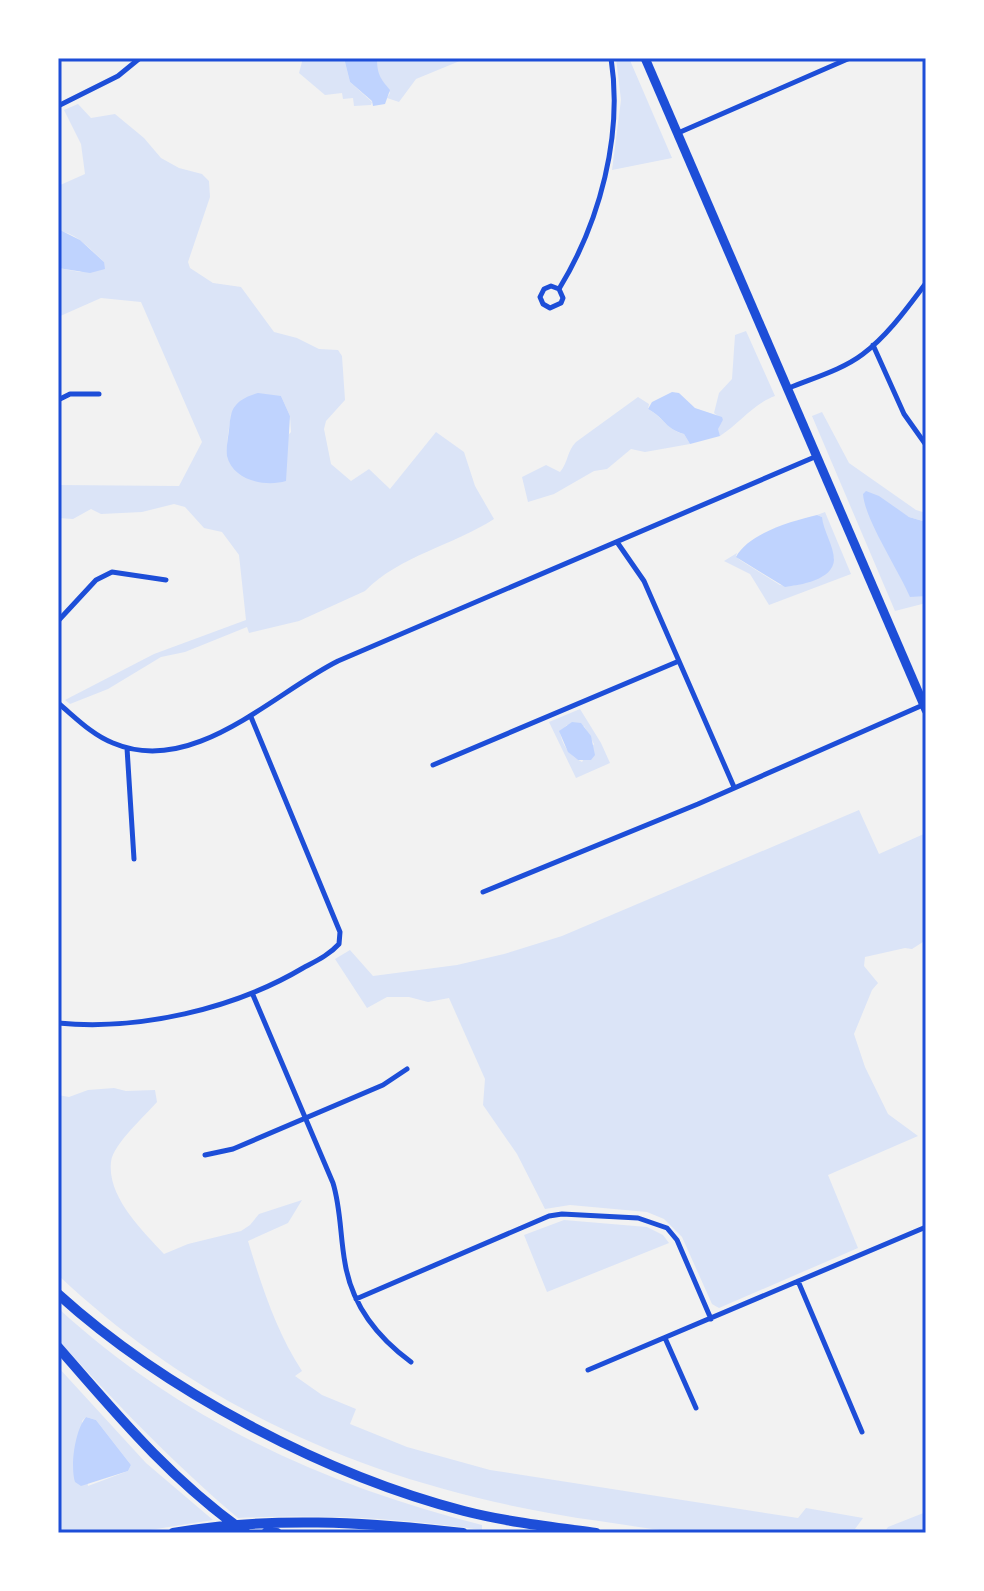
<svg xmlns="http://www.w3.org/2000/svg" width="984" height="1591" viewBox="0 0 984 1591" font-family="Cabin,sans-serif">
<rect width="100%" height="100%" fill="#f2f2f2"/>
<path fill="#dbe4f7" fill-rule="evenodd" d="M 303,58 L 344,58 L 350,82 L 372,102 L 371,105 L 354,106 L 353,98 L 343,99 L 342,93 L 325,95 L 299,73 Z
M 377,58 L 467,58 L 416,79 L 399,102 L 387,98 L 390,93 L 376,71 Z
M 616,58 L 629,58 L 672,158 L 612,170 L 621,100 Z
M 78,104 L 91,118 L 115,114 L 144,138 L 161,158 L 179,168 L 202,174 L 209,181 L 210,197 L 188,262 L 190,268 L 213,283 L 241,287 L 274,332 L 297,338 L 319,349 L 338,350 L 342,356 L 345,400 L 326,421 L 324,429 L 331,464 L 351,481 L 369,469 L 390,489 L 436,432 L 464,452 L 475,486 L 494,519 C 454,545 399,556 365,591 L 299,621 L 249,633 L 247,627 L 185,652 L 161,657 L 108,689 L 70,704 L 65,700 L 154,654 L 246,620 L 239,555 L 222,532 L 204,528 L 185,507 L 174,504 L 142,512 L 101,514 L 91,509 L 73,519 L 58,518 L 58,485 L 179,486 L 202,442 L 141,302 L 101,298 L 58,317 L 58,268 L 80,272 L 104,262 C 91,250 76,232 58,231 L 58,186 L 85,174 L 81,144 L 64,110 ZM 281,396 L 290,416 L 291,432 L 249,479 C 220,456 227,448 231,414 Z
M 746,331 L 775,396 C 753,404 740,423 720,436 L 717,429 L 723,420 L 714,413 L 719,393 L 732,379 L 735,335 Z
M 638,397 L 649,404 L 648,409 C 664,418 667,430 684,434 L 690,444 L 645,452 L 631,449 L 607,469 L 594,471 L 554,494 L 528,502 L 522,477 L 546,465 L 560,472 C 568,463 567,451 576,442 Z
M 822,412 L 849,463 L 916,510 L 926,513 L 926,522 L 909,517 L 894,508 L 899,570 L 910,596 L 926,596 L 926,603 L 895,611 L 812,416 Z
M 825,512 L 851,574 L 769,605 L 750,574 L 724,561 L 737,553 L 736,556 L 740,560 L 780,585 L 793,586 L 823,576 L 834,559 L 822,525 L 822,517 L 817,515 Z
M 580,709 L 601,743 L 610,763 L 576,778 L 549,722 ZM 567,725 L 584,726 L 594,744 L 582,762 C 570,756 561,744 560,731 Z
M 859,810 L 879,854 L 926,833 L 926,940 L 912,949 L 905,948 L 865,957 L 864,966 L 878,983 L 872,990 L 854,1034 L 865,1067 L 888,1114 L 918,1136 L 828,1175 L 858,1248 L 719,1308 L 712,1304 L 682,1237 L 664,1219 L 647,1212 L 570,1205 L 545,1209 L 517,1154 L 483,1105 L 485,1079 L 449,998 L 428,1002 L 409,997 L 387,997 L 367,1008 L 335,959 L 350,950 L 373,976 L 457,965 L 504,954 L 562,936 Z
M 114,1088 L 126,1091 L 155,1090 L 157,1102 C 145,1116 113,1144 111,1162 C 107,1197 143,1231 164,1254 L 188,1244 L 241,1231 L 250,1225 L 259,1214 L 302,1200 L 288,1223 L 248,1241 C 262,1287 276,1331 302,1371 L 295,1376 L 322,1395 L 356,1409 L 350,1424 L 407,1447 L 490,1470 L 798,1518 L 806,1508 L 863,1518 L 855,1529 L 871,1533 C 810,1533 749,1537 689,1533 C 659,1531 629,1525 599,1521 C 393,1492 211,1419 58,1275 L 58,1095 L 69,1097 L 88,1090 Z
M 564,1220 L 647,1227 L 663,1235 L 669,1243 L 547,1292 L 524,1235 Z
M 58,1308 C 177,1418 326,1486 482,1525 L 482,1530 C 396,1518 326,1514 238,1518 C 172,1462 117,1404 58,1340 Z
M 58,1367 L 146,1463 L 213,1520 L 131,1533 L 58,1533 ZM 86,1417 L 96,1420 L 131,1465 L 128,1471 L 88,1486 L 82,1421 Z
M 926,1512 L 926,1533 L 884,1533 L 888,1527 Z"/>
<path fill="#bfd3fe" d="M 344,58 L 377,58 C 377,74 380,78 390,90 L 385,104 L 373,106 L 372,101 L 350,82 Z
M 60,230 L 80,240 L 104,262 L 105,269 L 90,273 L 58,268 L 58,231 Z
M 672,392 L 679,393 L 695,408 L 722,417 L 723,420 L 718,429 L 720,436 L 690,444 L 684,434 C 665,429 665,418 648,409 L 652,402 Z
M 258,393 L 281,396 L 290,416 L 286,481 C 266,487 233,481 227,456 C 226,447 228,438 229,430 C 230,422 230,411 236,405 C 241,399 251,395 258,393 Z
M 866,491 L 879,496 L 909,517 L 926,522 L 926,596 L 910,597 C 898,569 865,520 863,494 Z
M 817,515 L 822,517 C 823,530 834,546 834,560 C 833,580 800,585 785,587 L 736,557 C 749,533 792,521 817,515 Z
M 572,722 L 581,723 L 591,736 L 595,755 L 591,760 L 578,760 L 568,752 L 559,731 Z
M 86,1417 L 96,1420 L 131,1465 L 128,1471 L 81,1486 L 75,1482 C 70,1466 75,1430 86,1417 Z"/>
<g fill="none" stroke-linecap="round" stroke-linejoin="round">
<path stroke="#1d4ed8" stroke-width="5" d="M 58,106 L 118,76 L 140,58
M 678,133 L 850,58
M 559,289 L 551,286 L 544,289 L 540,297 L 543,304 L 550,308 L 561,303 L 563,298 L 559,289 C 600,222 623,135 611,58
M 873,345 L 904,414 L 926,445
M 789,388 C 813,378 842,370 863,354 C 888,335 907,308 926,283
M 58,400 L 70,394 L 99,394
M 617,542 L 644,581 L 734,787
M 58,621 L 96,580 L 112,572 L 166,580
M 58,703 C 75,717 92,735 113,743 C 193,777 272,694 338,661 L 817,456
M 127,748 L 134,859
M 433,765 L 679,661
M 483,892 L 698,804 L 923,705
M 253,995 L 333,1183 C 341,1209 340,1236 345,1263 C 352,1306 377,1337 411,1362
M 58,1023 C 138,1031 234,1009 303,968 C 316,961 329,955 339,944 L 340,932 L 251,717
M 205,1155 L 233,1149 L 383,1085 L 407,1069
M 798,1281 L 862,1432
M 356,1299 L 549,1216 L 562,1214 L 638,1218 L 667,1228 L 677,1240 L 711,1319
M 665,1338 L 696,1408
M 588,1370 L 926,1227"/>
<path stroke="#1d4ed8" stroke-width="9" d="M 645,58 L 926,710"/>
<path stroke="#1d4ed8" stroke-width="10" d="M 58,1294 C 164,1390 325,1475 464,1511 C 507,1522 552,1527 596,1533
M 58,1347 C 118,1416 171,1480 246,1533
M 173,1533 C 269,1516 367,1522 463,1533
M 266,1533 L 277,1533"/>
</g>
<rect width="984" height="1591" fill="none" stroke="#ffffff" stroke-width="120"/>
<rect x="60" y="60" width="864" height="1471" fill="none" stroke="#1d4ed8" stroke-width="3"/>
</svg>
